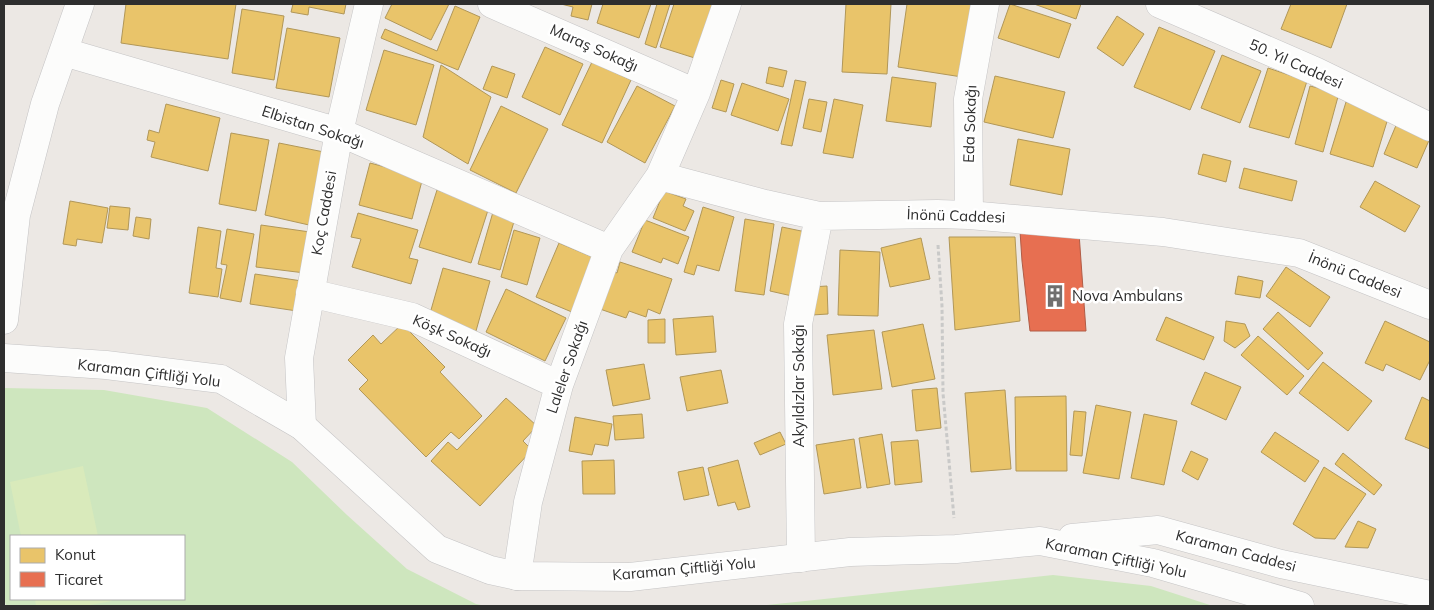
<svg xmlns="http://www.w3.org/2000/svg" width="1434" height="610" viewBox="0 0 1434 610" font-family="Mulish,sans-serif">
<rect width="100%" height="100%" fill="#ece8e4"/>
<path fill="#cee6be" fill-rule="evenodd" d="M 4,388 L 104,390 L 207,408 L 292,462 L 347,515 L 407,569 L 476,604 L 486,606 L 6,606 L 4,598 ZM 11,536 L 184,536 L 184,599 L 11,599 Z
M 1053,575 L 1151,586 L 1213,606 L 757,606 Z"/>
<path fill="#d9eabb" d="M 83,466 L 98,536 L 21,536 L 10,482 Z
M 35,599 L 111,599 L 112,601 L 85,606 L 36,606 Z"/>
<path fill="#e9c46a" stroke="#b19758" d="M 126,4 L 236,4 L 228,59 L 121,43 Z
M 293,4 L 346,4 L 344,14 L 309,7 L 308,15 L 291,12 Z
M 392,4 L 449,4 L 431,40 L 385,18 Z
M 561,4 L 592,4 L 588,20 L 571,16 L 573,7 Z
M 603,4 L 651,4 L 639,38 L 597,23 Z
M 657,4 L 670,4 L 656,48 L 645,44 Z
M 674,4 L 720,4 L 701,60 L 660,47 Z
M 846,4 L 891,4 L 887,74 L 842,72 Z
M 907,4 L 971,4 L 962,77 L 898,67 Z
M 1010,4 L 1071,24 L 1059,58 L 998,38 Z
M 1034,4 L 1081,4 L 1076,19 Z
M 1291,4 L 1347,4 L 1331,48 L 1281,29 Z
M 455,6 L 480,17 L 458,70 L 381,38 L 385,29 L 437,51 Z
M 242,9 L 284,16 L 274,80 L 232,73 Z
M 1117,16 L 1144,34 L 1123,66 L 1097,48 Z
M 1159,27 L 1215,51 L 1190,110 L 1134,87 Z
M 287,28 L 340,38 L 329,97 L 276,88 Z
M 545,47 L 583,64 L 560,115 L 522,97 Z
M 384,50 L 434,65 L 416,125 L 366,110 Z
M 1222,55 L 1261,71 L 1240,123 L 1201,108 Z
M 592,62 L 631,80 L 602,143 L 562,125 Z
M 441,65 L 491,97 L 468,164 L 423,137 Z
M 492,66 L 515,74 L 507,98 L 483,89 Z
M 769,67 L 787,71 L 783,87 L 766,83 Z
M 1268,68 L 1307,81 L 1289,138 L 1249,127 Z
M 995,76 L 1065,92 L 1053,138 L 984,122 Z
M 892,77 L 936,83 L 931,127 L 886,121 Z
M 721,80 L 734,84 L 726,112 L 712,108 Z
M 795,80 L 806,82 L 792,146 L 781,144 Z
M 742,83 L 789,99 L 778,131 L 731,115 Z
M 637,86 L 675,106 L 645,163 L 607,142 Z
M 1310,86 L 1339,93 L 1323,152 L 1295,144 Z
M 809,99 L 827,102 L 821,132 L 803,128 Z
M 834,99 L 863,105 L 853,158 L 823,153 Z
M 1346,102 L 1389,115 L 1373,167 L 1330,154 Z
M 166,104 L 220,118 L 208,171 L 151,157 L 155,142 L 147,140 L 149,130 L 159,133 Z
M 501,106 L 548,129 L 516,193 L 470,170 Z
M 1397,123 L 1430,138 L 1417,168 L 1384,154 Z
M 231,133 L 269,140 L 256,211 L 219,204 Z
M 1018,139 L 1070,149 L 1062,195 L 1010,185 Z
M 279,143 L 324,152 L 309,225 L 265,215 Z
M 1203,154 L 1231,161 L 1226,182 L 1198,174 Z
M 370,163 L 423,177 L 412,219 L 359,205 Z
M 1244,168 L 1297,181 L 1292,201 L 1239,188 Z
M 1375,181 L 1420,206 L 1405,232 L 1360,207 Z
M 437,190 L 489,207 L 471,263 L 419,247 Z
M 664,191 L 686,199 L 683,206 L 694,211 L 685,231 L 653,218 Z
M 70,201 L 108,208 L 102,243 L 77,239 L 76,246 L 63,244 Z
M 110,206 L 130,208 L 128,230 L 107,228 Z
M 703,207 L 734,217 L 719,271 L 697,265 L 694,275 L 684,272 Z
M 493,212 L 515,218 L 500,270 L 478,264 Z
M 358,213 L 418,230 L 409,258 L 418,260 L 411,284 L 352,267 L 361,239 L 351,237 Z
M 136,217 L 151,219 L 149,239 L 133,236 Z
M 745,219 L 774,224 L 764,295 L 735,291 Z
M 645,220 L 689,237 L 678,264 L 663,258 L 661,263 L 632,252 Z
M 261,225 L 310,232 L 305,273 L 256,267 Z
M 198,227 L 221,231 L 216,268 L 222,269 L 218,297 L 189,293 Z
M 782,227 L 806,232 L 792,296 L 770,291 Z
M 227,229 L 254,234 L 241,302 L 220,298 L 227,265 L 221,264 Z
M 514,230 L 540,238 L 527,285 L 501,277 Z
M 949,237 L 1015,237 L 1020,321 L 955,330 Z
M 921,238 L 930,279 L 890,287 L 881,248 Z
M 559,243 L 602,261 L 579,315 L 536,297 Z
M 840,250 L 880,252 L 878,316 L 838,315 Z
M 620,262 L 672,279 L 660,314 L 648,309 L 646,317 L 629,311 L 626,318 L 597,308 L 610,270 L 617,273 Z
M 1286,267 L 1330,297 L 1310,327 L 1266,296 Z
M 443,268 L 490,281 L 476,331 L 429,317 Z
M 255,274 L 302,281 L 297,311 L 250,304 Z
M 1238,276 L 1263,281 L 1260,298 L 1235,294 Z
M 827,286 L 828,314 L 812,315 L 811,287 Z
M 506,289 L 566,318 L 545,361 L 486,332 Z
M 1278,312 L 1323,353 L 1308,370 L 1263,329 Z
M 713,316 L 716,352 L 676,355 L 673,319 Z
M 1166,317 L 1214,337 L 1204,360 L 1156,340 Z
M 665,319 L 665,343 L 648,343 L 648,320 Z
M 1226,321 L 1245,324 L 1250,336 L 1235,348 L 1224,341 Z
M 1385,321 L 1430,342 L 1430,360 L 1420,380 L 1386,364 L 1383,371 L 1365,363 Z
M 402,324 L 445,367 L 440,372 L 482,416 L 459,439 L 451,432 L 426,457 L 359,389 L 368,380 L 348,360 L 373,335 L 381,344 Z
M 923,324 L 935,379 L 892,387 L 882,332 Z
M 874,330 L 882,389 L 833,395 L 827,335 Z
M 1258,336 L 1304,376 L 1287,395 L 1241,355 Z
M 1323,362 L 1372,401 L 1348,431 L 1299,393 Z
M 644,364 L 650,399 L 613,406 L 606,370 Z
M 721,370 L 728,403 L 687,411 L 680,377 Z
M 1205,372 L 1241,387 L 1226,420 L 1191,404 Z
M 937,388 L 941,428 L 916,431 L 912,390 Z
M 1005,390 L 1011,469 L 971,472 L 965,393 Z
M 1066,396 L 1067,471 L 1016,471 L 1015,397 Z
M 1422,397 L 1430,401 L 1430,449 L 1405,439 Z
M 506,398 L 537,426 L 523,441 L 532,450 L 480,506 L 431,461 L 448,442 L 457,450 Z
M 1096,405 L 1131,412 L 1119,479 L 1083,473 Z
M 1074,411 L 1086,412 L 1082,456 L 1070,455 Z
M 642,414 L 644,438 L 615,440 L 613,416 Z
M 1144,414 L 1177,421 L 1164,485 L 1131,478 Z
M 575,417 L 612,424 L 608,446 L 595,444 L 592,455 L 569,451 Z
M 780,432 L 786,444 L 760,455 L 754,443 Z
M 1275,432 L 1319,461 L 1305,482 L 1261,452 Z
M 882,434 L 890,484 L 867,488 L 859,438 Z
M 854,439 L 861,488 L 824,494 L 816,445 Z
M 918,440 L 922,482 L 895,485 L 891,442 Z
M 1191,451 L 1208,459 L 1198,480 L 1182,471 Z
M 1343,453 L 1382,485 L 1374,495 L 1335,464 Z
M 614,460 L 615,494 L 583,494 L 582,461 Z
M 738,460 L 750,507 L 738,510 L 735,502 L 718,506 L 708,468 Z
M 703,467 L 709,495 L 684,500 L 678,472 Z
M 1324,467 L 1366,494 L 1335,539 L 1315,538 L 1293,524 Z
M 1358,521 L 1376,529 L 1368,548 L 1345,547 Z"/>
<path fill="#e76f51" stroke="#b05c46" d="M 1020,231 L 1079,233 L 1086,331 L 1030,331 L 1022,261 Z"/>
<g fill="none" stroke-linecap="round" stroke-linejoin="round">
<defs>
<path id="minor" d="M 492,4 L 696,93
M 1160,4 L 1315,71 L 1430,127
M 64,52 L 339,132 L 609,249
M 660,176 L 765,204 L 819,216 L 937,214 L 969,215 L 1163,232 L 1299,253 L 1430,305
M 969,215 L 968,99 L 985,4
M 310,293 L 412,317 L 559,385
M 4,320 L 16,215 L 45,104 L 80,4
M 302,426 L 299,358 L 339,132 L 369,4
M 801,558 L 798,324 L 819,216
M 517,576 L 528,502 L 559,385 L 609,249 L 660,176 L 696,93 L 727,4"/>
<path id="secondary" d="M 4,358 L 106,365 L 221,379 L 302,426 L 437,549 L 490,570 L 517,576 L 630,577 L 850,552 L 956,549 L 1040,541 L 1153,563 L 1300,606
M 1072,538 L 1158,530 L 1281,564 L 1430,595"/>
</defs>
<use href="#minor" stroke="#c5c4c5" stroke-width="29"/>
<use href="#secondary" stroke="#c5c4c5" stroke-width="29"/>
<path stroke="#c9c9c8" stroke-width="3" stroke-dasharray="4 2.5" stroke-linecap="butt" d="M 938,245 L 942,306 L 943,393 L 954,518"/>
<use href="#minor" stroke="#fcfcfb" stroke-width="28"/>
<use href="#secondary" stroke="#fcfcfb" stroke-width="28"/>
</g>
<defs>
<symbol id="building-bare" viewBox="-9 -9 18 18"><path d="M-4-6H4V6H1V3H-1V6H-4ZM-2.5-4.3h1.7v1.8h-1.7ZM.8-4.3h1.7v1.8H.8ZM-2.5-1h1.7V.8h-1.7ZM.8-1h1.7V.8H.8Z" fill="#706f6e" stroke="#fff" stroke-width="2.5" paint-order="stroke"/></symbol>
</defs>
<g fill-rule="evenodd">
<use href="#building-bare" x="1039" y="280" width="32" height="32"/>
</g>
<g text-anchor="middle" stroke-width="5" stroke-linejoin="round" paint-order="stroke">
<g font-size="15" fill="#2e2e2e" stroke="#fff">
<text transform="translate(594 48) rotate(24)" y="5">Maraş Sokağı</text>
<text transform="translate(1296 64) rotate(24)" y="5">50. Yıl Caddesi</text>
<text transform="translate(970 124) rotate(-88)" y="5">Eda Sokağı</text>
<text transform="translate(313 127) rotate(18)" y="5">Elbistan Sokağı</text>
<text transform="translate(324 213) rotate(-80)" y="5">Koç Caddesi</text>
<text transform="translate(956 216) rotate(2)" y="5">İnönü Caddesi</text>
<text transform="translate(1355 275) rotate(22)" y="5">İnönü Caddesi</text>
<text transform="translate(452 336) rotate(24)" y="5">Köşk Sokağı</text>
<text transform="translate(567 367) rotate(-71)" y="5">Laleler Sokağı</text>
<text transform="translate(149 373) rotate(7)" y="5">Karaman Çiftliği Yolu</text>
<text transform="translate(799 386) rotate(-90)" y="5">Akyıldızlar Sokağı</text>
<text transform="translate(1236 551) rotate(15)" y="5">Karaman Caddesi</text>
<text transform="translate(1116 558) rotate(12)" y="5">Karaman Çiftliği Yolu</text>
<text transform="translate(684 569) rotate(-5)" y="5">Karaman Çiftliği Yolu</text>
</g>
<g font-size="15" fill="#2e2e2e" stroke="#fff" text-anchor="start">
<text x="1072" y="301">Nova Ambulans</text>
</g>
</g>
<rect width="1434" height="610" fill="none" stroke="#2e2e2e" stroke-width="10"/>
<rect x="10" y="535" width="175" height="65" fill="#ffffff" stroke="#ababab"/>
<rect x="20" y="548" width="25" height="15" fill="#e9c46a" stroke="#ababab"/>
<text x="55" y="560" font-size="15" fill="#2e2e2e">Konut</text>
<rect x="20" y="572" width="25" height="15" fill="#e76f51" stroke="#ababab"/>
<text x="55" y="585" font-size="15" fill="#2e2e2e">Ticaret</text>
</svg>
